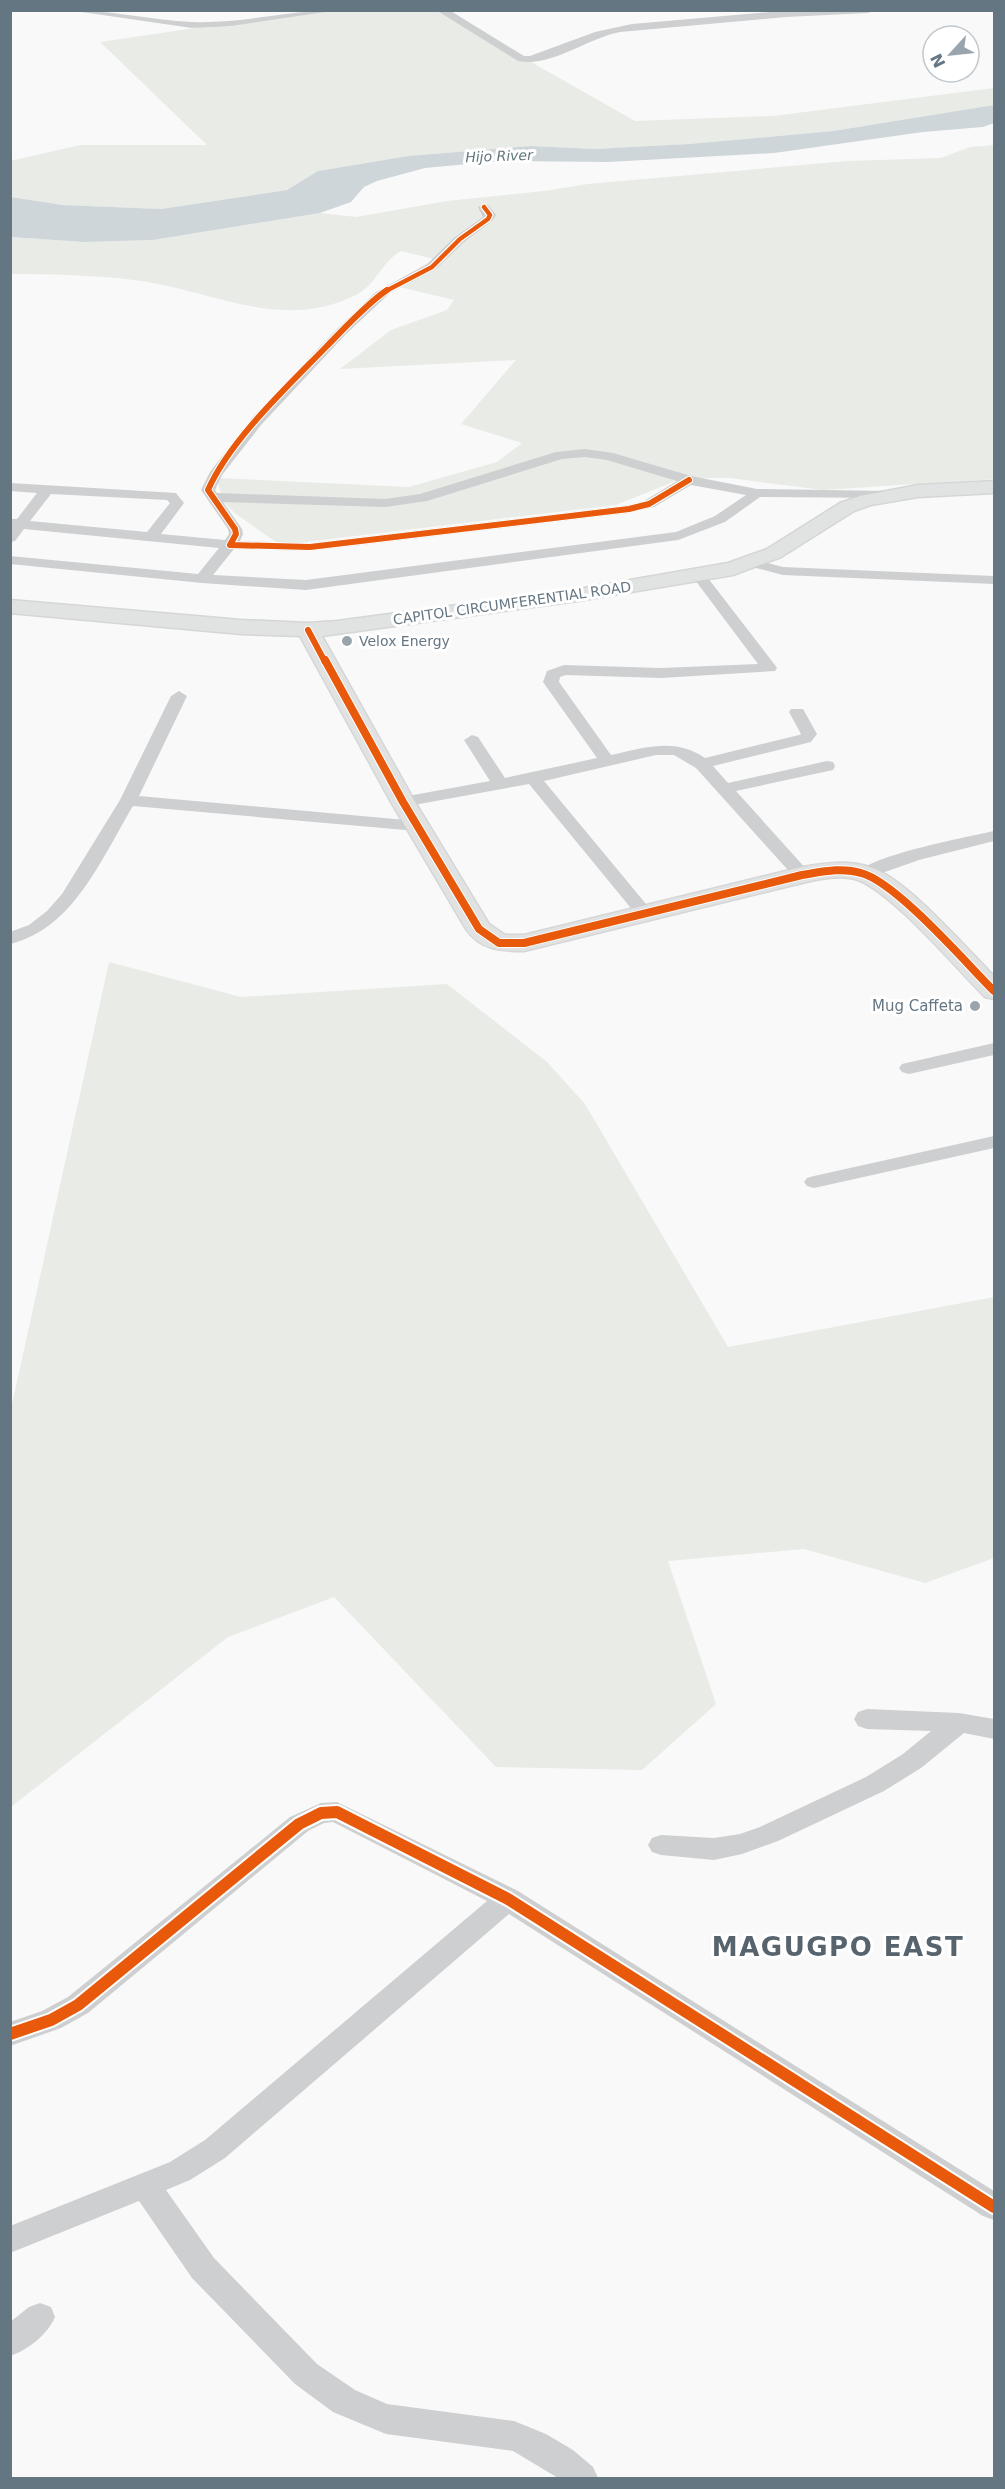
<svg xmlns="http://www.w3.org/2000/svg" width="1005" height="2489" viewBox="0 0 1005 2489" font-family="'DejaVu Sans',sans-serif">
<rect width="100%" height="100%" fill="#f9f9f9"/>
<path fill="#e8ebe6" d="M 310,11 L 441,11 L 635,121 L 773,116 L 994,88 L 994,105 L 833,131 L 689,144 L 595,149 L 531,146 L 408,156 L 318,171 L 287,190 L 161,209 L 63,205 L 11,197 L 10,161 L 80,145 L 207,145 L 100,42 Z
M 994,145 L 994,479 L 823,490 L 730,478 L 683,478 L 616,505 L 280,545 L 236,514 L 223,502 L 217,478 L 409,487 L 497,462 L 522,443 L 461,424 L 516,360 L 340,369 L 391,330 L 447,310 L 454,300 L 400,287 L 438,260 L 401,251 C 381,262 377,284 356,295 C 280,333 211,289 134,280 C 93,275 51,274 11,274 L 11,237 L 84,242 L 153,240 L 320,213 L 356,217 L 447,201 L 544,191 L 588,184 L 848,161 L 941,158 L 970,147 Z
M 109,962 L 241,997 L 447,984 L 547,1062 L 585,1104 L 728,1347 L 994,1297 L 994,1558 L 925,1583 L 804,1549 L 668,1561 L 716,1704 L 642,1770 L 496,1767 L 334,1597 L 228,1637 L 11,1807 L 11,1409 Z"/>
<path fill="#ced6d9" d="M 994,105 L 994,123 L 983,127 L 923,132 L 774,153 L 608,162 L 501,161 L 425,168 L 377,181 L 364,187 L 351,202 L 320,213 L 153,240 L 84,242 L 11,237 L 11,197 L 63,205 L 161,209 L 287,190 L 318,171 L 408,156 L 531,146 L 595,149 L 689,144 L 833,131 Z"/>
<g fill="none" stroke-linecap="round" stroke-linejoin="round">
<defs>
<path id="secondary" d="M 994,481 L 994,493 L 918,497 L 871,505 L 854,511 L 781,557 L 733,575 L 578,601 L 322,636 L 415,802 L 489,924 L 505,935 L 524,935 L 802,867 C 825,863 848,860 870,867 C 907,879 966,948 994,976 L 994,999 L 985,997 C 955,967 894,894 858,880 C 841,874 819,879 802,883 L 524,951 C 501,951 480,950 466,929 L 391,802 L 300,636 L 241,634 L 10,613 L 10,600 L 241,620 L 308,623 L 337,621 L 578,589 L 728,563 L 767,549 L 840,503 L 860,496 L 918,485 Z"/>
</defs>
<use href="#secondary" stroke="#d5d6d7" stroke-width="3"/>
<path fill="#cecfd0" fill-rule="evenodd" d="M 68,10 C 110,10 150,20 192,22 C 241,24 290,10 339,10 L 231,26 L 192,28 Z
M 436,10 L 449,10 L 524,56 L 530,56 L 595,32 L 632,24 L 794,10 L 873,10 L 868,13 L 786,17 L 620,32 C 588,38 550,68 518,61 Z
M 484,204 L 488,205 L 496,215 L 492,221 L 464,242 L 436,269 L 390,293 L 346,334 L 261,425 L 222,475 L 215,490 L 217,493 L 385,499 L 420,494 L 556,452 L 585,449 L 613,453 L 691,476 L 757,489 L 888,491 L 895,495 L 893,498 L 760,497 L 725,522 L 678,540 L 306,590 L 202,583 L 10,564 L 10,556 L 198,574 L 219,548 L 24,529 L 15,541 L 10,542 L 10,519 L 17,519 L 37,493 L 10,491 L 10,483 L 176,493 L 184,503 L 161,534 L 225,540 L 229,534 L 228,529 L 201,490 L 210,472 L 251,419 L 337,329 L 376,292 L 427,264 L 455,237 L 483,217 L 478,207 ZM 585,457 L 607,460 L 677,481 L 644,501 L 629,505 L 310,543 L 240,541 L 243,534 L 242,529 L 223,502 L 385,507 L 427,501 L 562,459 ZM 691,485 L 746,495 L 715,516 L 676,532 L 306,580 L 213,575 L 234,549 L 310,551 L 629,513 L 654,507 ZM 51,494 L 167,500 L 170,503 L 147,532 L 30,521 Z
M 753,559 L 783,567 L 994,576 L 994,584 L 783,575 L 748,566 L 746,563 Z
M 699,572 L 704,573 L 775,665 L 777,668 L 775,671 L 661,678 L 566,675 L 560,677 L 559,682 L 611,755 C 645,748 674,737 705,758 L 799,735 L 801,734 L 789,712 L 791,709 L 803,709 L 817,734 L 811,742 L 713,766 L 728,783 L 827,761 L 833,762 L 835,766 L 833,770 L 736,791 L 808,871 L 811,875 L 808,879 L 796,879 L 696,768 L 674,755 L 656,755 L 544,781 L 651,910 L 654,914 L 651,918 L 639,918 L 529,784 L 403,807 L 397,806 L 395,802 L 397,798 L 490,781 L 464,740 L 472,735 L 478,737 L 505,778 L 597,758 L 543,682 L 547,671 L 564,665 L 661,668 L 758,664 L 692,576 Z
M 179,691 L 187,696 L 139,796 L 417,821 L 423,822 L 426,826 L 423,830 L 417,831 L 133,806 C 102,857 74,929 10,944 L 10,932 L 29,925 L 47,911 L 62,894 L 120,800 L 171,696 Z
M 994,831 L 994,841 L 919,860 L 865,879 L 859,878 L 856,874 C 870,855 968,837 994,831 Z
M 994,1043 L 994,1055 L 909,1074 L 902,1072 L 899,1068 L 902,1064 Z
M 994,1136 L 994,1148 L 814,1188 L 807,1186 L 804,1182 L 807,1178 L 814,1176 Z
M 867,1709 L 959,1713 L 994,1719 L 994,1739 L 964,1733 L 921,1768 L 884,1791 L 778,1841 L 742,1854 L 714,1860 L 661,1855 L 652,1852 L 648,1845 L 652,1838 L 661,1835 L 714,1838 L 740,1834 L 760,1827 L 866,1777 L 903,1754 L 931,1731 L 867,1729 L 858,1726 L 854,1719 L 858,1712 Z
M 337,1802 L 518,1891 L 994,2191 L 994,2220 L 983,2216 L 509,1914 L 225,2158 L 190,2180 L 166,2190 L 214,2258 L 317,2364 L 355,2390 L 387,2404 L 514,2421 L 546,2434 L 573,2450 L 593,2467 L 598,2478 L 558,2478 L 513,2451 L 386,2434 L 333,2412 L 295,2384 L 192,2278 L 139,2201 L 10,2253 L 10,2226 L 170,2162 L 205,2140 L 487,1901 L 333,1822 L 324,1823 L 308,1831 L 88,2013 L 61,2028 L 10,2046 L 10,2022 L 42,2011 L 68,1997 L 290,1817 L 321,1803 Z
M 40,2303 L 51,2307 L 55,2317 C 48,2334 28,2350 10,2356 L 10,2322 L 29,2307 Z"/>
<use href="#secondary" fill="#e1e2e2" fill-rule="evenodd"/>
<defs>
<path id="cycleway-far3" d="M 384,292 L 432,267 L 460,239 L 488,219 L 490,215 L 484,207"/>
<path id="cycleway-far2" d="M 387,290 C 364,306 345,328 326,347 C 287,387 230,440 208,490 L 235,529 L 236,534 L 230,545 L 310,547 L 629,509 L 649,504 L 689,480
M 308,630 L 325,662"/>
<path id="cycleway-far1" d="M 325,660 L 403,802 L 479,929 L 499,943 L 524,943 L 802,875 C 821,872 842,867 861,873 C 896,882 966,963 994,991"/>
<path id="cycleway" d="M 10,2034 L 51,2020 L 78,2005 L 299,1824 L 321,1813 L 337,1812 L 508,1899 L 994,2207"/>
</defs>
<use href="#cycleway-far3" stroke="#fff" stroke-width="7"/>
<use href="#cycleway-far2" stroke="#fff" stroke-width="8"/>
<use href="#cycleway-far1" stroke="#fff" stroke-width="10"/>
<use href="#cycleway" stroke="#fff" stroke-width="16"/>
<use href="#cycleway-far3" stroke="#e8590c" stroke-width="4.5"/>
<use href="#cycleway-far2" stroke="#e8590c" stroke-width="6"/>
<use href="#cycleway-far1" stroke="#e8590c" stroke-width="8"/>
<use href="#cycleway" stroke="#e8590c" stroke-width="12"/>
</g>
<g fill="#99a4ac" stroke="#fff" stroke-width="2">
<circle cx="347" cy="641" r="6"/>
<circle cx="975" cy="1006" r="6"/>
</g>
<g text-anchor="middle" stroke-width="6" stroke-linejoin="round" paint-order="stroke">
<g font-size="14" font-style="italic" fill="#60757c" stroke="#fff">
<text transform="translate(499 156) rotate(-2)" y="5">Hijo River</text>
</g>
<g font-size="14" fill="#657683" stroke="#fff">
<text transform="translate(512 603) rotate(-8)" y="5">CAPITOL CIRCUMFERENTIAL ROAD</text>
</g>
<g font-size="14" fill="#657683" stroke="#fff" text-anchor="start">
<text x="359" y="646">Velox Energy</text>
</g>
<g font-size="15" fill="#657683" stroke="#fff" text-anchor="end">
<text x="963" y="1011">Mug Caffeta</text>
</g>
<g font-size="26" font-weight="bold" letter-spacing="1.5" fill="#57646e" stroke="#fff">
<text x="838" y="1956">MAGUGPO EAST</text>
</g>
</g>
<rect width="1005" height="2489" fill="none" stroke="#657683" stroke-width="24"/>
<g transform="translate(951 54) rotate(243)"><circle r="28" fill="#ffffff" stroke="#c1c8cd" stroke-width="1.5"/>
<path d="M0-4.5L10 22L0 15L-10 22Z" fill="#99a4ac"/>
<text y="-9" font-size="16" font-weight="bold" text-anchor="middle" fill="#657683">N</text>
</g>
</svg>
